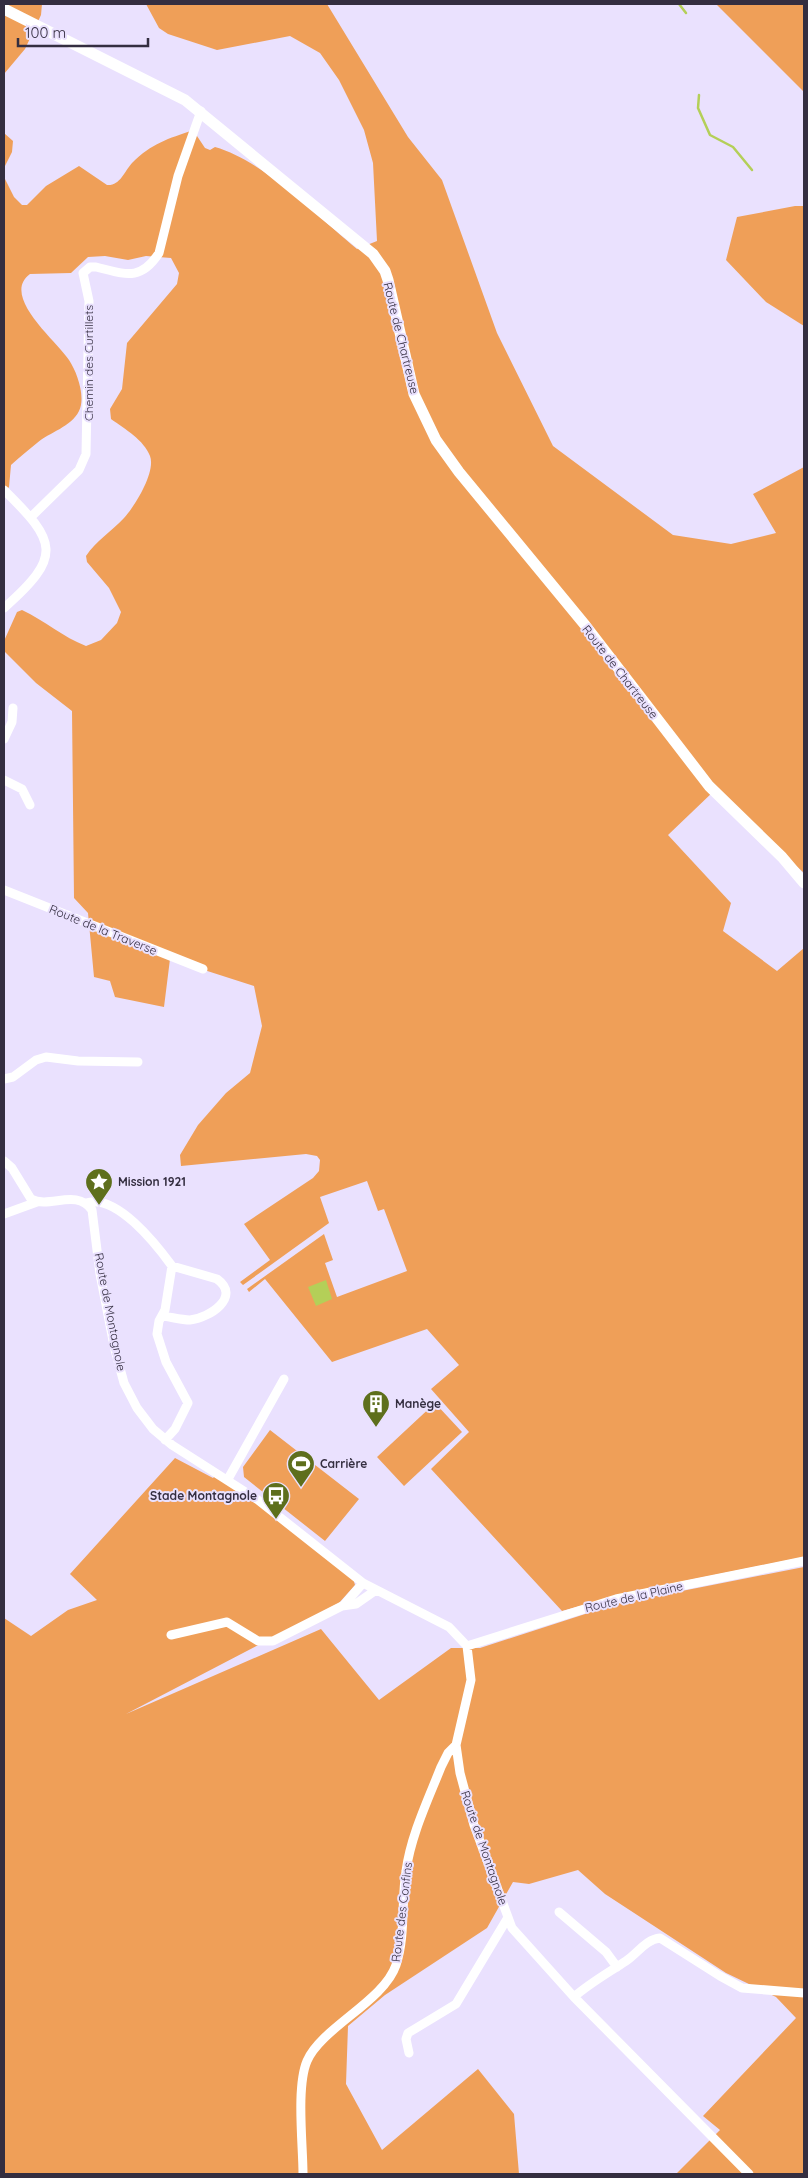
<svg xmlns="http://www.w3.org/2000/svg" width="808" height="2178" viewBox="0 0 808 2178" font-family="Quicksand,sans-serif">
<rect width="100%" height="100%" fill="#eae1fe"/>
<path fill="#ef9f58" d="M 4,4 L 42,4 L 41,15 L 25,49 L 4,74 Z
M 146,4 L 327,4 L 408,137 L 442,180 L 497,333 L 553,446 L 673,535 L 731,544 L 776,533 L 753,494 L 804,467 L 804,873 L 714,791 L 668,835 L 731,903 L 723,931 L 777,971 L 804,948 L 804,1557 L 635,1591 L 562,1611 L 431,1469 L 469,1432 L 431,1389 L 459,1365 L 427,1329 L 332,1362 L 265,1279 L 249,1292 L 247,1289 L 324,1234 L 333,1260 L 325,1263 L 337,1297 L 407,1271 L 384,1209 L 378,1211 L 367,1181 L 320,1197 L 329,1223 L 243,1285 L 240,1282 L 270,1260 L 244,1224 L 313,1178 L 319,1171 L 320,1160 L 317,1156 L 306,1154 L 181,1166 L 180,1155 L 198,1125 L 226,1093 L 250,1073 L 262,1026 L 254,986 L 170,959 L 164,1007 L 115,997 L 110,981 L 94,977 L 88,913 L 74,898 L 72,711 L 36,683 L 4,651 L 4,641 L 17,612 L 22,610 C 45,621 63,637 86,646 L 101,640 L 117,623 L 121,612 L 109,588 L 87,562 L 86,556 C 96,541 112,531 124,518 C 135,506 156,472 150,456 C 144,440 125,429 111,419 L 110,409 L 122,389 L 127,343 L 177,284 L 179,273 L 171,258 L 146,256 L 128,260 L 105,256 L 88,257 L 71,273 L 30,274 C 0,296 57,341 69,360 C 77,372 86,397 79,411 C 71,427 50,432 37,443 C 28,450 19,458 11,465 L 9,487 L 4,493 L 4,177 L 14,197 L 22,205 L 27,205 L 46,186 L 79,166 L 107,185 C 120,186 124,172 132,163 C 152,143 168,139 193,130 L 205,148 L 210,150 L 215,147 C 264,161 317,216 357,249 L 377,241 L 373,163 L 364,130 L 339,80 L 320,53 L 290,36 L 217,50 L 168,34 L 159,28 Z
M 716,4 L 804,4 L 804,92 Z
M 4,133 L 13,141 L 12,152 L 4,168 Z
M 795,206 L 804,206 L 804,326 L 766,302 L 726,260 L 737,217 Z
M 435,1403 L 462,1432 L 404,1486 L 377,1457 Z
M 270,1430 L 359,1499 L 325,1541 L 244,1477 L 243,1467 Z
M 175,1458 L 213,1478 L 217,1474 L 352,1575 L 355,1585 L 339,1603 L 126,1714 L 321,1629 L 379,1700 L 451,1648 L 480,1648 L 616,1604 L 804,1567 L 804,2174 L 676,2174 L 720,2130 L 703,2116 L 796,2018 L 776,1997 L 726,1973 L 605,1894 L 578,1870 L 529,1884 L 513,1882 L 487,1928 L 385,1995 L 348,2026 L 346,2084 L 382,2150 L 478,2069 L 514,2114 L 519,2174 L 4,2174 L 4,1618 L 31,1636 L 68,1610 L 97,1600 L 70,1574 Z"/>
<path fill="#b4cf58" d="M 326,1280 L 332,1299 L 316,1306 L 308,1287 Z"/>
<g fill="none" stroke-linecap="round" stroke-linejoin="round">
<path stroke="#b4cf58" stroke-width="2.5" d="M 679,4 L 686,13
M 699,95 L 698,108 L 710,135 L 733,147 L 752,170"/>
<path stroke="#fff" stroke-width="9" d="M 4,490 C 57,542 63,556 4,608
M 31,517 L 79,470 L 86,454 L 89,301 L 83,273 L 90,267 L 96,267 C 125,274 140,282 159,253 L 178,176 L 201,111
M 4,739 L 12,722 L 13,708
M 4,780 L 22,789 L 30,805
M 4,890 L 203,969
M 4,1079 L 13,1077 L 36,1060 L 46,1057 L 78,1061 L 138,1062
M 4,1161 L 12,1168 L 31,1199 C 50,1209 76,1188 92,1210 L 100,1274 L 114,1346 L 124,1383 L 137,1408 L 153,1429 L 172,1445 L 258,1500 L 363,1583 L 449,1627 L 467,1646 L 471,1680 L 456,1745 L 460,1773 L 474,1825 L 512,1928 L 574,1997 L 749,2174
M 86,1203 C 116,1193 156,1244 172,1266 L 165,1310 L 159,1321 L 157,1334 L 166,1362 L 188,1403 L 175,1429 L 165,1440
M 4,1214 L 37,1202
M 162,1316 C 171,1317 181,1320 190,1320 C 209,1318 242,1297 217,1279 L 172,1266
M 228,1479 L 284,1379
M 343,1606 L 363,1583
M 171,1635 L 227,1622 L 258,1641 L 273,1641 L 342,1606 L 356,1604 L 376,1590
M 467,1646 L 616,1599 L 804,1561
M 559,1912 L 606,1952 L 617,1967
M 574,1997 C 590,1983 608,1973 626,1961 C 637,1954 646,1939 660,1938 L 720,1976 L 742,1988 L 804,1993
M 409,2053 L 406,2039 L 408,2033 L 456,2004 L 507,1919
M 303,2174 C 303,2145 296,2087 307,2061 C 321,2028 384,2001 396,1965 C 406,1935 401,1901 406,1871 C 411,1835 428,1800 441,1767 L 448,1753 L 456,1745"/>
<path stroke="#fff" stroke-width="11" d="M 4,9 L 185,100 L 373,254 L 385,271 L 388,280 L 414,394 L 436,440 L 459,472 L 585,625 L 709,786 L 782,857 L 804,883"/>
</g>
<defs>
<symbol id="sight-pin" viewBox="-11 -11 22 30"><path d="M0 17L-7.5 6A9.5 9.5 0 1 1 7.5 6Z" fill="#5e6f1c" stroke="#eae1fe"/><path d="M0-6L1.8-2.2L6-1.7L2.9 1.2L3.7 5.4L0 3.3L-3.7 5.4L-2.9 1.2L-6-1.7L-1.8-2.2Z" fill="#fff"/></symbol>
<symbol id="building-pin" viewBox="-11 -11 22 30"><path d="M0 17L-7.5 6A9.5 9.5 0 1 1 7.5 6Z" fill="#5e6f1c" stroke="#eae1fe"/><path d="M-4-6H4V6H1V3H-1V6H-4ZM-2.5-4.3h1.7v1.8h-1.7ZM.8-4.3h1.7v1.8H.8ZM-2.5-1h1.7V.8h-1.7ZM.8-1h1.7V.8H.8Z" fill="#fff"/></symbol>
<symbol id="stadium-pin" viewBox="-11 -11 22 30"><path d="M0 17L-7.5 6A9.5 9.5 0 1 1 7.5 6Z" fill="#5e6f1c" stroke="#eae1fe"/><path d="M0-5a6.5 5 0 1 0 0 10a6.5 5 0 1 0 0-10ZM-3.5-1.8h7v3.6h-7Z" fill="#fff"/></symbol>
<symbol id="bus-pin" viewBox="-11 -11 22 30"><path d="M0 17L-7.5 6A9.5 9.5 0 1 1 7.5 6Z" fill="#5e6f1c" stroke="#eae1fe"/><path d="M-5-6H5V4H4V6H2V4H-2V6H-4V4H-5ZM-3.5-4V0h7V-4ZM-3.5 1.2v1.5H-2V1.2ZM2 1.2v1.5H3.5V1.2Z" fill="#fff"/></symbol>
</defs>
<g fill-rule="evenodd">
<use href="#sight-pin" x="83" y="1166" width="32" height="43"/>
<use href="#building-pin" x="360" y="1388" width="32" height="43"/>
<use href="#stadium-pin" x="285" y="1448" width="32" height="43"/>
<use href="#bus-pin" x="260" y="1480" width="32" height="43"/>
</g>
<g text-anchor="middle" stroke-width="4" stroke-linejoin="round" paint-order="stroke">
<g font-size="12" fill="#342e40" stroke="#eae1fe">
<text transform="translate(401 338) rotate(76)" y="4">Route de Chartreuse</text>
<text transform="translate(89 363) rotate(-90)" y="4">Chemin des Curtillets</text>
<text transform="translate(620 672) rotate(52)" y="4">Route de Chartreuse</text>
<text transform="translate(103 930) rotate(22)" y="4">Route de la Traverse</text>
<text transform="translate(110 1312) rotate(79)" y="4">Route de Montagnole</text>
<text transform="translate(634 1597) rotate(-13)" y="4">Route de la Plaine</text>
<text transform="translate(484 1848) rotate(71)" y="4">Route de Montagnole</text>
<text transform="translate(402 1912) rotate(-83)" y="4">Route des Confins</text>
</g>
<g font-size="12" font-weight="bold" fill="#342e40" stroke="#eae1fe" text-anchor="start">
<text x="118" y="1186">Mission 1921</text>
<text x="395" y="1408">Manège</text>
<text x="320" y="1468">Carrière</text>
<text x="257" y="1500" text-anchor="end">Stade Montagnole</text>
</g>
</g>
<rect width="808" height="2178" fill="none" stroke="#342e40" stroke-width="10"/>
<path d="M18 38v8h130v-8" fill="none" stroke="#342e40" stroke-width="2.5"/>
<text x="25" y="38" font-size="15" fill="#342e40" stroke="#eae1fe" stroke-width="4" paint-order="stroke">100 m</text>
</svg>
